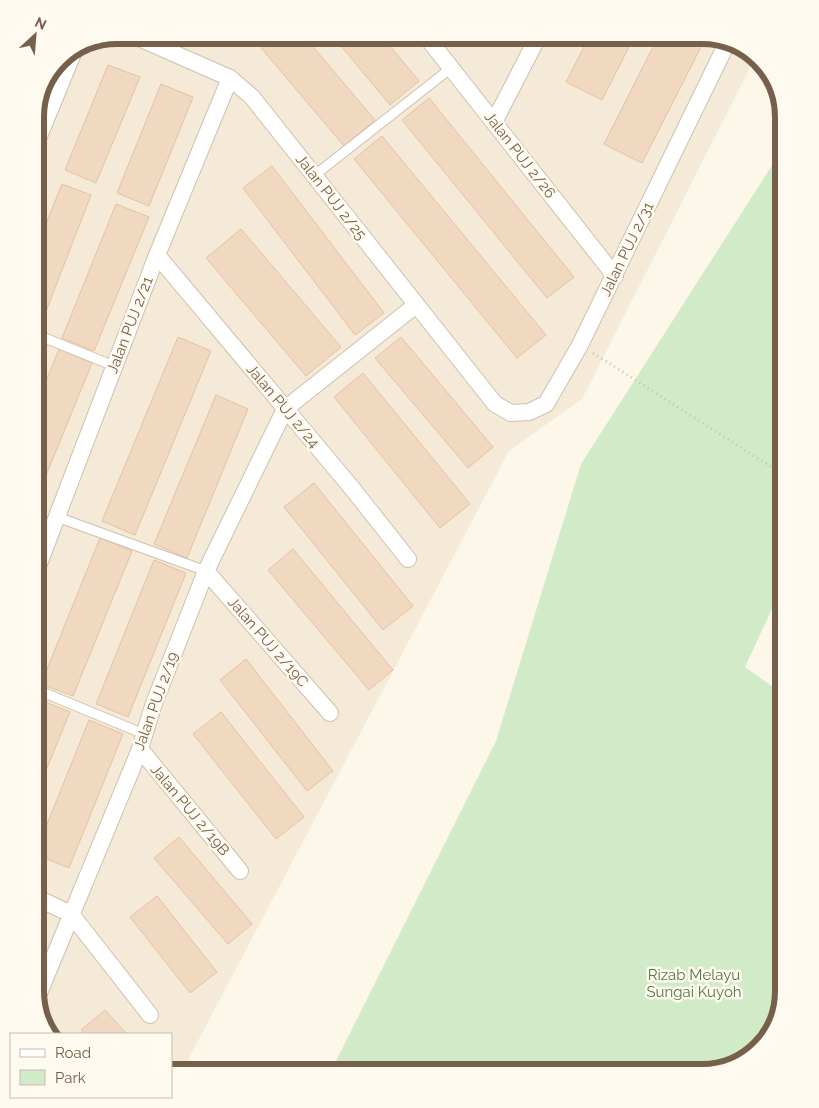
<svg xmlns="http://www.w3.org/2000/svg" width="819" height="1108" viewBox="0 0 819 1108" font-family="Raleway,sans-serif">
<rect width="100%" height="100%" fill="#fcf7e9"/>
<path fill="#f4ead7" d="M 117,35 L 707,35 L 743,46 L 755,58 L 582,399 L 509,451 L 181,1073 L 171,1073 L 171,1034 L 48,1034 L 46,1032 L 35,991 L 35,111 L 63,56 Z"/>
<path fill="#d1eac7" d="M 784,141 L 784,583 L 745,667 L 784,695 L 784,991 L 773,1032 L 743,1062 L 702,1073 L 330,1073 L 496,741 L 581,464 L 771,167 Z"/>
<path fill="#f1d9c1" stroke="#e4c2a1" d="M 266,35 L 303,35 L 375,120 L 344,146 L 257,43 Z
M 332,35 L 381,35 L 419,81 L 390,105 Z
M 590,35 L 635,35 L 602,100 L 566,82 Z
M 659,35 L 707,35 L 642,163 L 604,144 Z
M 108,65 L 140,77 L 96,183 L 65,170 Z
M 161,84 L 193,97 L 149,206 L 117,193 Z
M 429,98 L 574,277 L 547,298 L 402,120 Z
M 382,136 L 546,335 L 517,358 L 354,159 Z
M 272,166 L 384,313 L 355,335 L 243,188 Z
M 62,184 L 91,195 L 40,327 L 35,325 L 35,251 Z
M 116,204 L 149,217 L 94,351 L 62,338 Z
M 241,229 L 341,347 L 306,376 L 206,258 Z
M 178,337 L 211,351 L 135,535 L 102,521 Z
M 401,337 L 493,447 L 468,468 L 375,358 Z
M 59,349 L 92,363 L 38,495 L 35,494 L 35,408 Z
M 363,373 L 470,504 L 440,528 L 334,397 Z
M 216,395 L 248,409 L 187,558 L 154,544 Z
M 314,483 L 413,606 L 383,630 L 284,507 Z
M 100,538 L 132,551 L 73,696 L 41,684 Z
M 293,549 L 393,670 L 369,690 L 268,570 Z
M 154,560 L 186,573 L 128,717 L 96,704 Z
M 246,659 L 333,771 L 307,791 L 220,680 Z
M 38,699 L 70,712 L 35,797 L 35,705 Z
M 221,712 L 304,817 L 276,839 L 193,734 Z
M 89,720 L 123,734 L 69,868 L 35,854 Z
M 179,837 L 252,924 L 228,944 L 154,858 Z
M 157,896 L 217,972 L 190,993 L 130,917 Z
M 35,933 L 41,936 L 35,950 Z
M 105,1010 L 127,1034 L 85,1034 L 81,1030 Z"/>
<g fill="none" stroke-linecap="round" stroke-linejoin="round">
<defs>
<path id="service" d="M 315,175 L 451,68
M 35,334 L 114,366
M 57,517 L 206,571
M 35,689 L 144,734"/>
<path id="minor" d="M 132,35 L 230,78 L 252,97 L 495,404 L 511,413 L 529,412 L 546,404 L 580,345 L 728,41
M 425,35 L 615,276
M 494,122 L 539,35
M 35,146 L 74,51
M 157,255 L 351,487 L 408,559
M 206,571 L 330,713
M 35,574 L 157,255 L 230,78
M 140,749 L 240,871
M 35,897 L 71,914 L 150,1015
M 37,998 L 140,749 L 153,706 L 206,571 L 285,409 L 416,305"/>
</defs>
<use href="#service" stroke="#cec0ae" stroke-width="11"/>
<use href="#minor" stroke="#cec0ae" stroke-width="18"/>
<path stroke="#d7bda3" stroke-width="3" stroke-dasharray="1 4" stroke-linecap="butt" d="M 593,353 L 784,475"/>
<use href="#service" stroke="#fff" stroke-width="9"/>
<use href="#minor" stroke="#fff" stroke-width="16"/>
</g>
<g text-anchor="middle" stroke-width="5" stroke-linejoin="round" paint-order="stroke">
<g font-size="15" fill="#76604c" stroke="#fffaef">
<text transform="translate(520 155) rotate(52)" y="5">Jalan PUJ 2/26</text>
<text transform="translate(331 197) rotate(52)" y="5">Jalan PUJ 2/25</text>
<text transform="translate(627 249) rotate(-64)" y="5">Jalan PUJ 2/31</text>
<text transform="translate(130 325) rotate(-69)" y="5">Jalan PUJ 2/21</text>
<text transform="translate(283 406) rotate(50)" y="5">Jalan PUJ 2/24</text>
<text transform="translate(268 642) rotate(49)" y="5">Jalan PUJ 2/19C</text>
<text transform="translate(156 701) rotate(-70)" y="5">Jalan PUJ 2/19</text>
<text transform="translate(190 810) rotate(50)" y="5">Jalan PUJ 2/19B</text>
</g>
<g font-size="15" fill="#4f7c44" stroke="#fffaef">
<text x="694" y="980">Rizab Melayu<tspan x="694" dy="17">Sungai Kuyoh</tspan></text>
</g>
</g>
<path d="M0 0H819V1108H0ZM117 44H702A73 73 0 0 1 775 117V991A73 73 0 0 1 702 1064H117A73 73 0 0 1 44 991V117A73 73 0 0 1 117 44Z" fill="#fffaef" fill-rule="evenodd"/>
<path fill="none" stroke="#76604c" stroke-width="6" d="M117 44H702A73 73 0 0 1 775 117V991A73 73 0 0 1 702 1064H117A73 73 0 0 1 44 991V117A73 73 0 0 1 117 44Z"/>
<rect x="10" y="1033" width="162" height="65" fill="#fffaef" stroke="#c8bcae"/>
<rect x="20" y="1049" width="25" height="8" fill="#ffffff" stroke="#c8bcae"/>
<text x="55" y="1058" font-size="15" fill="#76604c">Road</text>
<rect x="20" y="1070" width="25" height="15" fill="#d1eac7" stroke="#c8bcae"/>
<text x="55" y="1083" font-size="15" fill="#76604c">Park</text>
<g transform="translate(35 35) rotate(26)" stroke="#fffaef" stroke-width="4" paint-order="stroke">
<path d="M0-4L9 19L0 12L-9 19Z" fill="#76604c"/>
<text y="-8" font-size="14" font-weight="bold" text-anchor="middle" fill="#76604c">N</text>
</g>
</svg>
